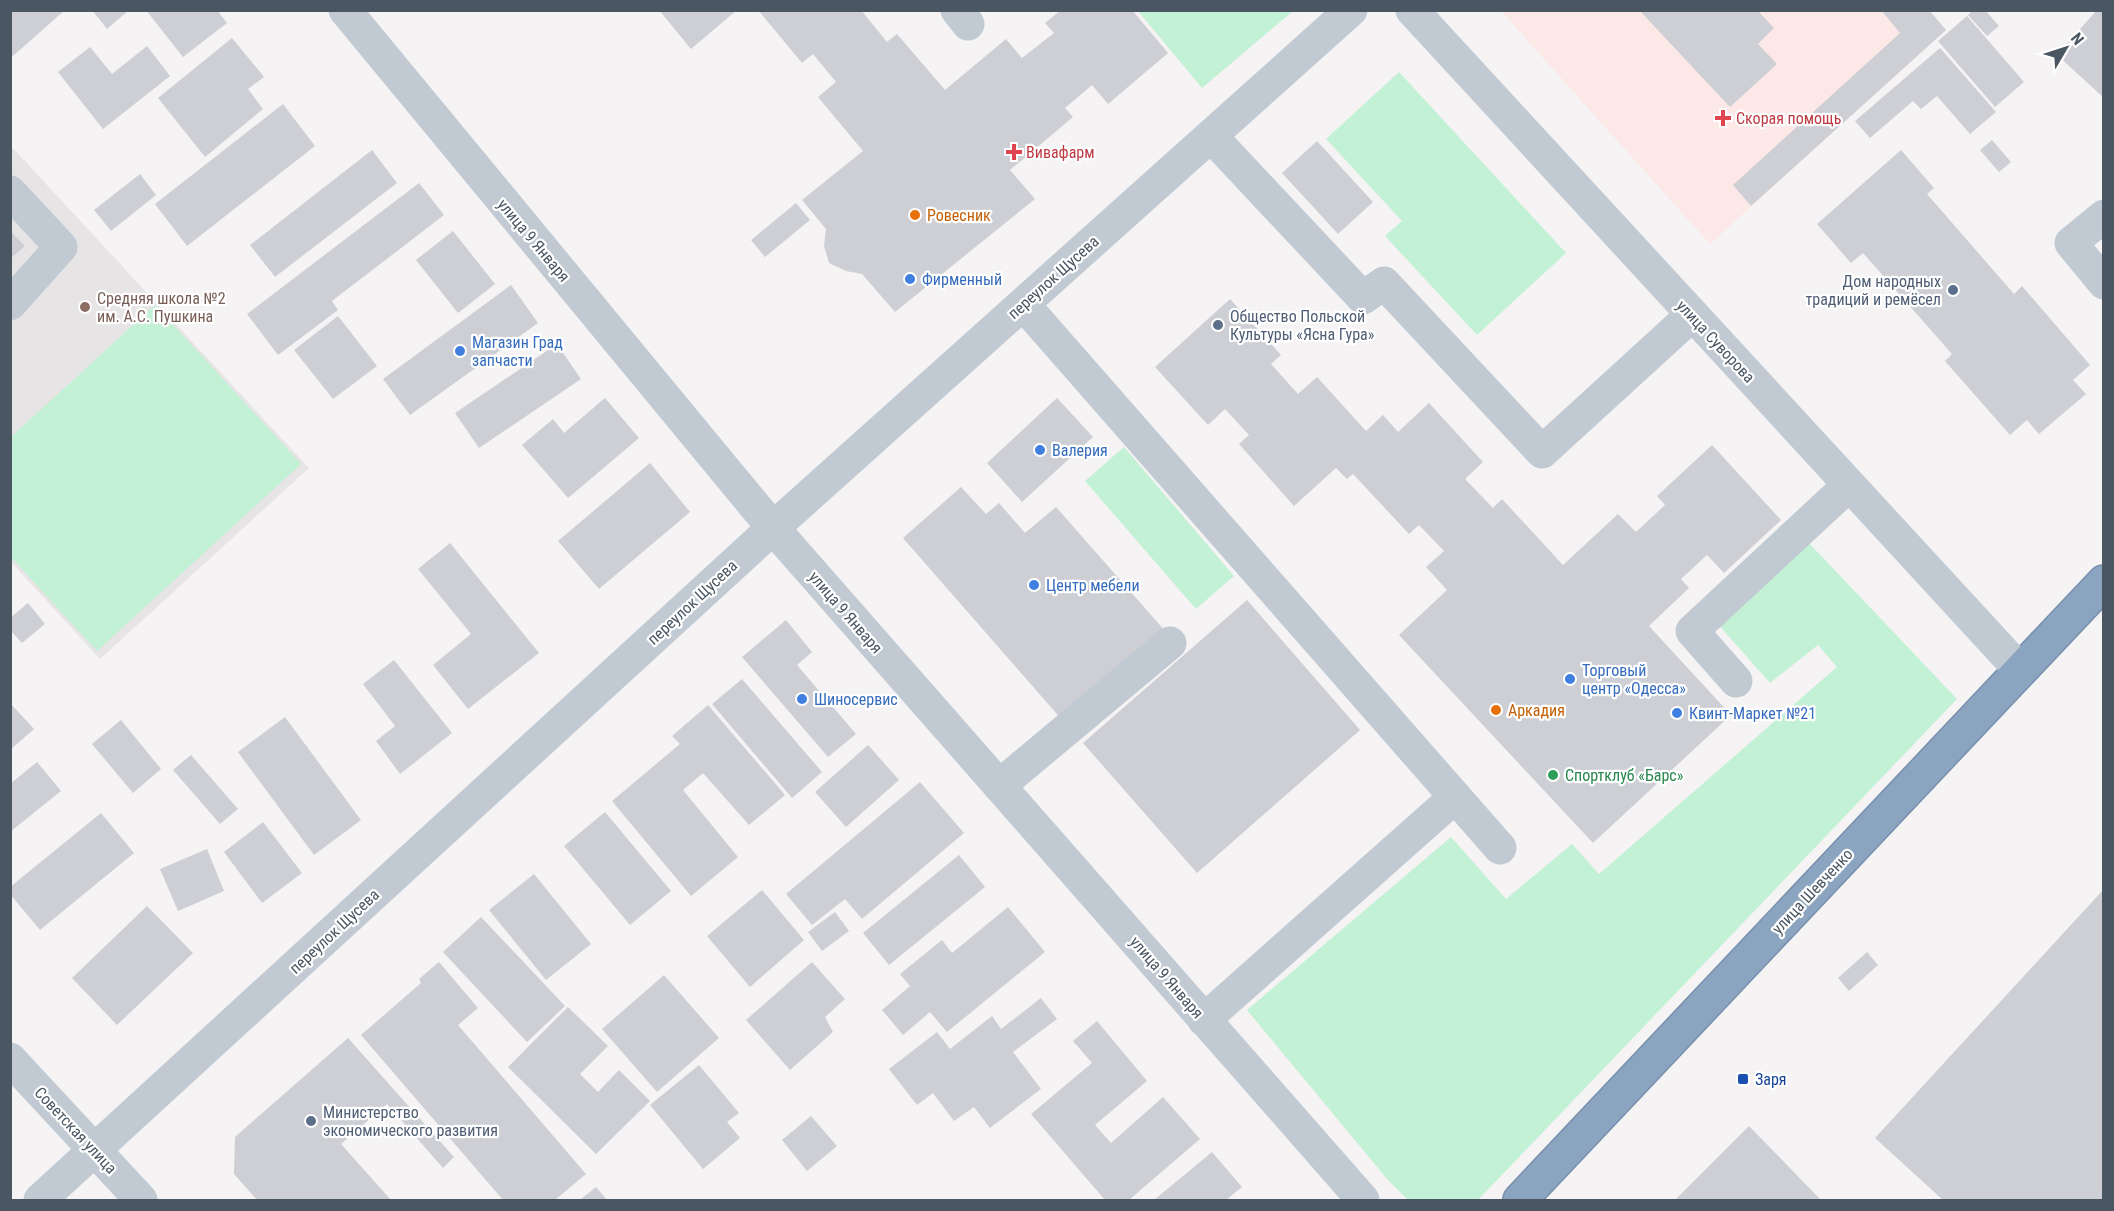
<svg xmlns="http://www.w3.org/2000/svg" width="2114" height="1211" viewBox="0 0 2114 1211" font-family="'Roboto Condensed',sans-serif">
<rect width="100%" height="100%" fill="#f5f3f3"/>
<path fill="#e6e4e5" d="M 11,146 L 309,468 L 100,659 L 11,562 Z"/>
<path fill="#fce8e6" d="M 1929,10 L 1946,30 L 1710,244 L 1501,11 Z"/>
<path fill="#c3f1d5" d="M 1138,11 L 1293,11 L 1202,88 Z
M 1399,72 L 1566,253 L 1477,335 L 1385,236 L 1402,221 L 1326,139 Z
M 155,305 L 301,464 L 97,651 L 11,557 L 11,437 Z
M 1124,447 L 1234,576 L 1196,609 L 1085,481 Z
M 1807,541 L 1957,699 L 1478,1200 L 1408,1200 L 1388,1180 L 1247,1010 L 1451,837 L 1506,899 L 1572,844 L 1599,874 L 1837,667 L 1818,645 L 1770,683 L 1717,623 Z"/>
<path fill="#cdcfd5" d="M 10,10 L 65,10 L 13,56 L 10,54 Z
M 92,10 L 129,10 L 107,29 Z
M 146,10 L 217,10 L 227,23 L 183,57 Z
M 659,10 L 737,10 L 691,49 Z
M 758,10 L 861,10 L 887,42 L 897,34 L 945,90 L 1006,39 L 1022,58 L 1054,33 L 1045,23 L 1061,10 L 1132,10 L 1168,53 L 1108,104 L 1092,85 L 1065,108 L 1073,117 L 1010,170 L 1035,199 L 895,312 L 862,274 L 846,271 L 829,263 L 824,246 L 826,229 L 802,200 L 863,151 L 818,97 L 836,82 L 813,54 L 802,63 Z
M 1639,10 L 1757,10 L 1774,28 L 1758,44 L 1777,64 L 1730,107 Z
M 1881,10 L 1929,10 L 1946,30 L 1751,206 L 1733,185 L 1900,33 Z
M 1973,10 L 1985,10 L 1999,26 L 1987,36 L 1968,15 Z
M 2097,10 L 2103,10 L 2103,97 L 2057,55 Z
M 1967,16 L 2024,82 L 1995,107 L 1938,41 Z
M 232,38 L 264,77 L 248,89 L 263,109 L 205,157 L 158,98 Z
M 147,46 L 170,76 L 103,129 L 58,72 L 90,47 L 112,74 Z
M 1940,48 L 1996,112 L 1970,134 L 1937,96 L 1921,109 L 1913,101 L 1870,138 L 1855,121 Z
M 283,104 L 315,146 L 187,246 L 155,204 Z
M 1992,140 L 2011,162 L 1999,172 L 1980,150 Z
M 1317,141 L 1373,202 L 1338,234 L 1282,173 Z
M 372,150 L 397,183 L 275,277 L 250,245 Z
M 1901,150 L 1934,188 L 1927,194 L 2014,294 L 2022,286 L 2090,365 L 2073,380 L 2086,394 L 2039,434 L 2027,420 L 2010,435 L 1945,361 L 1952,354 L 1863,253 L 1851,263 L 1817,224 Z
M 140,174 L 156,195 L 111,231 L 94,210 Z
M 419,183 L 444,215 L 332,301 L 338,310 L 278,355 L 247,314 Z
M 796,203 L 810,220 L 765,257 L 751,240 Z
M 10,231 L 25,246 L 10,259 Z
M 453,231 L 495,284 L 458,313 L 416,260 Z
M 511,285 L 538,323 L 410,415 L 383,379 Z
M 1230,299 L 1281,355 L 1271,364 L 1298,394 L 1317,377 L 1366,431 L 1383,415 L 1398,432 L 1429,403 L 1483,462 L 1465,479 L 1493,508 L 1502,499 L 1563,565 L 1618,514 L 1636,532 L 1665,505 L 1657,496 L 1712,445 L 1781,520 L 1724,573 L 1707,555 L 1681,579 L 1689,588 L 1649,626 L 1731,715 L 1593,843 L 1399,635 L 1447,590 L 1426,567 L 1444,551 L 1419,525 L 1409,534 L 1353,474 L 1347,479 L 1336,468 L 1294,506 L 1239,444 L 1249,435 L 1225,409 L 1208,425 L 1155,367 Z
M 338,316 L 377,366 L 333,399 L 294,350 Z
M 557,344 L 581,379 L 479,448 L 455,413 Z
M 605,398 L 639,438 L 568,498 L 522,445 L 553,419 L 564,433 Z
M 1057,398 L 1093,437 L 1022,502 L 987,463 Z
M 650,463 L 690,512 L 599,589 L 558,541 Z
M 961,487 L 986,514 L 999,503 L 1025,533 L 1056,507 L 1166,632 L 1063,721 L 903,538 Z
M 450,543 L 539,653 L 468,709 L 433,665 L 471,634 L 418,569 Z
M 1247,600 L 1360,730 L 1197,873 L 1083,743 Z
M 28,603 L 45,624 L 22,643 L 10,630 L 10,618 Z
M 786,620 L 812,652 L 797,665 L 856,734 L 828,757 L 742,657 Z
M 394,660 L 452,733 L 400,774 L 376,741 L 395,726 L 363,684 Z
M 742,679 L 822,772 L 792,798 L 712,704 Z
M 10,703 L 34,729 L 10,750 Z
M 708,705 L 785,795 L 749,825 L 703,773 L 683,790 L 738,857 L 691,896 L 612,801 L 680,744 L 672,736 Z
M 285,717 L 361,820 L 314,855 L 238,752 Z
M 121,720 L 161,769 L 133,793 L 92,744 Z
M 868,745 L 899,780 L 846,827 L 815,792 Z
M 191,755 L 238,809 L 220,824 L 173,770 Z
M 37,762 L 61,791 L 10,832 L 10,784 Z
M 920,782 L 964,833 L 862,919 L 845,899 L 812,925 L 786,894 Z
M 605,812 L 671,891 L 630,925 L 564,846 Z
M 101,813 L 134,853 L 40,930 L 10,894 L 10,887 Z
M 263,822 L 302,873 L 262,903 L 224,852 Z
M 207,849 L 224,891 L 178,911 L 160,869 Z
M 959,855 L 985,887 L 889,965 L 863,933 Z
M 534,874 L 591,944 L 546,980 L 489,910 Z
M 762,890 L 804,940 L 750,987 L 707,936 Z
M 2103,890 L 2103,1200 L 1943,1200 L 1875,1138 Z
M 147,906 L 193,953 L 117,1025 L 72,978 Z
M 1008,907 L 1045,952 L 947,1032 L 930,1012 L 903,1035 L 882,1010 L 910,986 L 900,974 L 942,940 L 952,953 Z
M 835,912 L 849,931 L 822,951 L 808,932 Z
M 481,917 L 565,1006 L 527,1042 L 443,952 Z
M 1867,952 L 1878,965 L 1849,991 L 1838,978 Z
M 439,962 L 478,1008 L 458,1025 L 586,1174 L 555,1200 L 503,1200 L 361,1035 L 421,983 L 419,979 Z
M 812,962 L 845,999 L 825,1017 L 833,1032 L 790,1070 L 746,1020 Z
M 664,975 L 719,1038 L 657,1092 L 602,1029 Z
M 1041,998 L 1057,1019 L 1013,1052 L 1041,1089 L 990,1128 L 974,1107 L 954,1121 L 933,1093 L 917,1105 L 889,1069 L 937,1032 L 950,1049 L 992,1016 L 1001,1029 Z
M 568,1007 L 608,1046 L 580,1074 L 598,1092 L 619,1070 L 650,1101 L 596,1154 L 508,1067 Z
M 1097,1021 L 1147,1081 L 1095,1125 L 1111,1143 L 1163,1097 L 1200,1139 L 1129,1200 L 1105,1200 L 1031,1114 L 1092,1063 L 1073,1041 Z
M 348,1038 L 454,1157 L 443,1168 L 387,1104 L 341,1144 L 391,1200 L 257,1200 L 234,1174 L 235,1137 Z
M 699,1065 L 739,1113 L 727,1122 L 740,1138 L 703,1169 L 650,1105 Z
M 811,1116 L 837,1146 L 807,1171 L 782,1140 Z
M 1749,1126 L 1820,1199 L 1819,1200 L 1675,1200 Z
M 1212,1152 L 1242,1187 L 1226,1200 L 1154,1200 Z
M 596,1187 L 607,1200 L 580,1200 Z"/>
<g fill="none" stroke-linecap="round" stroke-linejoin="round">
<defs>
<path id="highway" d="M 1520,1200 L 2104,582"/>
</defs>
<use href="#highway" stroke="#7690ad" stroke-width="36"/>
<path stroke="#c1cad2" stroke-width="33" d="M 345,10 L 773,528 L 1363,1200
M 957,10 L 968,24
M 1412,10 L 2020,670
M 1211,136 L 1363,298 L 1384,283 L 1542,452 L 1692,315
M 10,192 L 61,247 L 10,304
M 2104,216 L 2071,243 L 2104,283
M 1023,304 L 1500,848
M 1736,681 L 1692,631 L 1849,485
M 999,786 L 1170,643
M 1204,1020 L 1455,797
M 10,1059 L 141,1200
M 40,1200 L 773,528 L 1351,10"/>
<use href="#highway" stroke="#8ba5c1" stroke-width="33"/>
</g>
<g fill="#e0444e" stroke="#fff" stroke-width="2">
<path d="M1720 109h6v6h6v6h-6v6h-6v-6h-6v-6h6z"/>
<path d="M1011 143h6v6h6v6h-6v6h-6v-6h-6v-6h6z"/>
</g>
<g fill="#e8710a" stroke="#fff" stroke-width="2">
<circle cx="915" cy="215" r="6"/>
<circle cx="1496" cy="710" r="6"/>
</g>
<g fill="#3f7fe0" stroke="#fff" stroke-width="2">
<circle cx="910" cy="279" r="6"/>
<circle cx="460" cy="351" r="6"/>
<circle cx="1040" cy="450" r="6"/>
<circle cx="1034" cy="585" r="6"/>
<circle cx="1570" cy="679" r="6"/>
<circle cx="802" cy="699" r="6"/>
<circle cx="1677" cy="713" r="6"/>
</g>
<g fill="#5c6f8a" stroke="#fff" stroke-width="2">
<circle cx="1953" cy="290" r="6"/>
<circle cx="1218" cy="325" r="6"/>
<circle cx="311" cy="1121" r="6"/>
</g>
<circle fill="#8d6e63" stroke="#fff" stroke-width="2" cx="85" cy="307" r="6"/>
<circle fill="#2e9e5b" stroke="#fff" stroke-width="2" cx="1553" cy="775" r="6"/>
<rect fill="#1a4fb4" stroke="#fff" stroke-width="2" x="1737" y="1073" width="12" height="12" rx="3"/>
<g text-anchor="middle" stroke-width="4.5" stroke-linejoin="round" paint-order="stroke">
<g font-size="16" fill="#be3a42" stroke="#fff" text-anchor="start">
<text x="1736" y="124">Скорая помощь</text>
<text x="1026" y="158">Вивафарм</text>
</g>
<g font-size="16" fill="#c56008" stroke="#fff" text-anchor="start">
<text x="927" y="221">Ровесник</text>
<text x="1508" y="716">Аркадия</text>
</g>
<g font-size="16" fill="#4a5661" stroke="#fff">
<text transform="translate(534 240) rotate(50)" y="6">улица 9 Января</text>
<text transform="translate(1053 277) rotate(-42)" y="6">переулок Щусева</text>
<text transform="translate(1716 341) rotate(47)" y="6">улица Суворова</text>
<text transform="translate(692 602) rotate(-43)" y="6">переулок Щусева</text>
<text transform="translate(846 612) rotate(49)" y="6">улица 9 Января</text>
<text transform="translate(1812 891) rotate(-47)" y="6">улица Шевченко</text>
<text transform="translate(334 931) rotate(-43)" y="6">переулок Щусева</text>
<text transform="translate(1167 977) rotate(49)" y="6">улица 9 Января</text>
<text transform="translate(76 1130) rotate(47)" y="6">Советская улица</text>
</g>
<g font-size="16" fill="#366cbe" stroke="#fff" text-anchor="start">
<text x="922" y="285">Фирменный</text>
<text x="472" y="348">Магазин Град<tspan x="472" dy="18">запчасти</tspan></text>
<text x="1052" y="456">Валерия</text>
<text x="1046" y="591">Центр мебели</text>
<text x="1582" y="676">Торговый<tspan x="1582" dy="18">центр «Одесса»</tspan></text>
<text x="814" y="705">Шиносервис</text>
<text x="1689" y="719">Квинт-Маркет №21</text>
</g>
<g font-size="16" fill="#4e5e75" stroke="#fff" text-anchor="start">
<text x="1941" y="287" text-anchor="end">Дом народных<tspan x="1941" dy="18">традиций и ремёсел</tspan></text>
<text x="1230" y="322">Общество Польской<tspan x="1230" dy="18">Культуры «Ясна Гура»</tspan></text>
<text x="323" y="1118">Министерство<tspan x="323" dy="18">экономического развития</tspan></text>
</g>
<g font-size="16" fill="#785e54" stroke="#fff" text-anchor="start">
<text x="97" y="304">Средняя школа №2<tspan x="97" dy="18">им. А.С. Пушкина</tspan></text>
</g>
<g font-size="16" fill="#27864d" stroke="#fff" text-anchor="start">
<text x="1565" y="781">Спортклуб «Барс»</text>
</g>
<g font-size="16" fill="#164399" stroke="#fff" text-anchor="start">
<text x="1755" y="1085">Заря</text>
</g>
</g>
<rect width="2114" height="1211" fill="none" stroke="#4a5661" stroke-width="24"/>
<g transform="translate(2066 48) rotate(51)" stroke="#ffffff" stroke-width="4.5" paint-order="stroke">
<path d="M0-4.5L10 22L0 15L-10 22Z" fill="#4a5661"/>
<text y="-9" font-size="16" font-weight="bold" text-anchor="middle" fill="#4a5661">N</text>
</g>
</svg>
